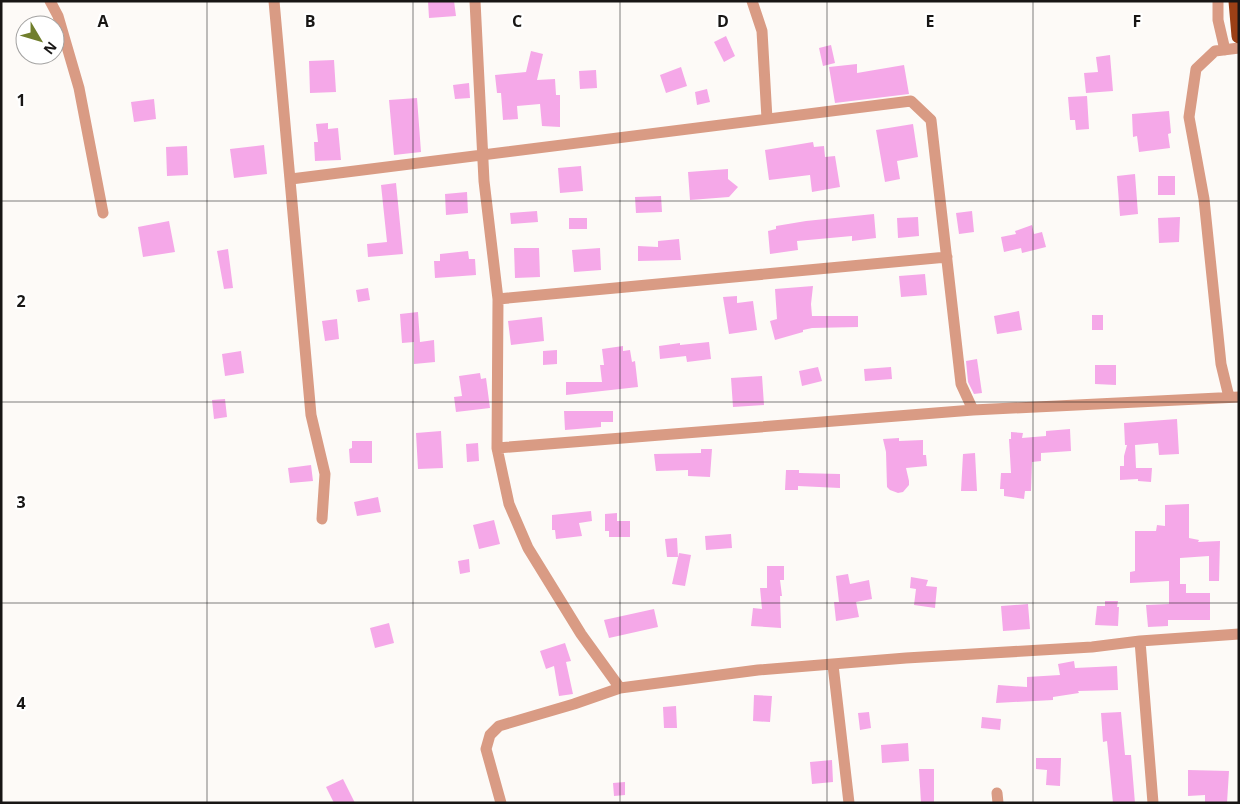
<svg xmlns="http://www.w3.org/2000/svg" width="1240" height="804" viewBox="0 0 1240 804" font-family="'Open Sans',sans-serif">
<rect width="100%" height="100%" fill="#fdfaf7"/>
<path fill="#f5a8e8" d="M 428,1 L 454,1 L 456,16 L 429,18 Z
M 726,36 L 735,56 L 724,62 L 714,42 Z
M 831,45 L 835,63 L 823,66 L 819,48 Z
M 531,51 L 543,54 L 537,80 L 555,79 L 556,95 L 560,95 L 560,127 L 542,126 L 540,104 L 517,106 L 518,119 L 503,120 L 501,93 L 497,93 L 495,75 L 526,72 Z
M 1110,55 L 1113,91 L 1086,93 L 1084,73 L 1098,72 L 1096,57 Z
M 334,60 L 336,92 L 310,93 L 309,61 Z
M 857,64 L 857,73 L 904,65 L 909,94 L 835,103 L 829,67 Z
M 681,67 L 687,86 L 666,93 L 660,75 Z
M 596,70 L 597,88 L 580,89 L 579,71 Z
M 469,83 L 470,98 L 455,99 L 453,85 Z
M 707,89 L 710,102 L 697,105 L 695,92 Z
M 1087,96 L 1089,129 L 1076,130 L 1075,120 L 1070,120 L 1068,97 Z
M 417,98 L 421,152 L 394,155 L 389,100 Z
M 154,99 L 156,119 L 134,122 L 131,102 Z
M 1169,111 L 1171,133 L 1168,134 L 1170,148 L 1139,152 L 1137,136 L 1133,137 L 1132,114 Z
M 328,123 L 328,129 L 338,128 L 341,160 L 315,161 L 314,142 L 318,142 L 316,124 Z
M 913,124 L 918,157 L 897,161 L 900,179 L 885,182 L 876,130 Z
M 813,142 L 814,147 L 824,146 L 825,157 L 835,156 L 840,187 L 812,192 L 810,175 L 769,180 L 765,150 Z
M 264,145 L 267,174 L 234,178 L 230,149 Z
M 187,146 L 188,175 L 167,176 L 166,147 Z
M 581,166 L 583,191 L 560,193 L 558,168 Z
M 728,169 L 728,179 L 738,187 L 729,197 L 690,200 L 688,172 Z
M 1135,174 L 1138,214 L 1120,216 L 1117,176 Z
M 1158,176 L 1175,176 L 1175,195 L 1158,195 Z
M 396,183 L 403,254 L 368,257 L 367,244 L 387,242 L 381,185 Z
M 467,192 L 468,213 L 446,215 L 445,194 Z
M 661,196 L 662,212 L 636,213 L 635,197 Z
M 537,211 L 538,222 L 511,224 L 510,213 Z
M 972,211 L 974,232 L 959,234 L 956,213 Z
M 874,214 L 876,238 L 852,241 L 852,236 L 797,241 L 798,250 L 770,254 L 768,231 L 776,229 L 776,226 L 806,221 Z
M 918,217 L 919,236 L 898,238 L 897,218 Z
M 1180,217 L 1179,242 L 1159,243 L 1158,218 Z
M 569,218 L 587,218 L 587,229 L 569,229 Z
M 169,221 L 175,252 L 143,257 L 138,227 Z
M 1032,225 L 1034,234 L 1042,232 L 1046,247 L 1022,253 L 1021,248 L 1004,252 L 1001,237 L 1016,234 L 1015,231 Z
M 679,239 L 681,260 L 638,261 L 638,246 L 658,247 L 658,241 Z
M 514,248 L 539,248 L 540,277 L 515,278 Z
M 600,248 L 601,270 L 574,272 L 572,250 Z
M 228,249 L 233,288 L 224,289 L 217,251 Z
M 468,251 L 469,259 L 475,259 L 476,275 L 435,278 L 434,261 L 440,261 L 440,254 Z
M 925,274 L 927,295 L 901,297 L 899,276 Z
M 813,286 L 811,304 L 812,316 L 858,316 L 858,327 L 812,328 L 803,330 L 803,332 L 775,340 L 770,321 L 777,319 L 775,289 Z
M 368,288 L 370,300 L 358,302 L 356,290 Z
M 737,296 L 737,303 L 753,301 L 757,330 L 729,334 L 723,297 Z
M 1019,311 L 1022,330 L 997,334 L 994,316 Z
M 418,312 L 420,342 L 434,340 L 435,362 L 414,364 L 414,342 L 402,343 L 400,314 Z
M 1092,315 L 1103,315 L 1103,330 L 1092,330 Z
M 542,317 L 544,341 L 511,345 L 508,321 Z
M 337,319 L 339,339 L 325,341 L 322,321 Z
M 709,342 L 711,359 L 687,362 L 686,356 L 660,359 L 659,346 L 680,343 L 680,345 Z
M 623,346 L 623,351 L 630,350 L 632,362 L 635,361 L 638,387 L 566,395 L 566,382 L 602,382 L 600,365 L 604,365 L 602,349 Z
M 557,350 L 557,364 L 543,365 L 543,351 Z
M 241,351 L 244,373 L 225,376 L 222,354 Z
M 977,359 L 982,393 L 974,394 L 968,382 L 966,361 Z
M 1095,365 L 1116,365 L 1116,385 L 1095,384 Z
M 818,367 L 822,381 L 802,386 L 799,371 Z
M 891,367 L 892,379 L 865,381 L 864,369 Z
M 480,373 L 481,379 L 486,378 L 490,408 L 456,412 L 454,397 L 462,396 L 459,376 Z
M 762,376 L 764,405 L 733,407 L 731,378 Z
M 225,399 L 227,417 L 214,419 L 212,400 Z
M 564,411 L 613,411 L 613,422 L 601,422 L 601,427 L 565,430 Z
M 1177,419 L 1179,454 L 1159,455 L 1158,443 L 1135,445 L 1136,468 L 1152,468 L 1151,482 L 1138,481 L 1138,479 L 1120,480 L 1120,466 L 1124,466 L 1124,456 L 1127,445 L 1125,445 L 1124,423 Z
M 1070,429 L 1071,451 L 1041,453 L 1041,461 L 1032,462 L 1031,491 L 1025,491 L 1024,499 L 1004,496 L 1004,489 L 1000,489 L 1001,473 L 1011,473 L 1009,439 L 1011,439 L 1011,432 L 1023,433 L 1022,438 L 1046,436 L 1046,431 Z
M 441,431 L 443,468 L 418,469 L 416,433 Z
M 899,438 L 899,441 L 923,440 L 923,455 L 926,455 L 927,466 L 906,468 L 909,481 L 909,485 L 903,492 L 898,493 L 890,490 L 887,487 L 886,452 L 883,439 Z
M 352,441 L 372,441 L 372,463 L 350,463 L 349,449 L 352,448 Z
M 478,443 L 479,461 L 467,462 L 466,444 Z
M 701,449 L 712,449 L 710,477 L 688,476 L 688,470 L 656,471 L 654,454 L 701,453 Z
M 975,453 L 977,491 L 961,491 L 963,454 Z
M 311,465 L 313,481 L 290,483 L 288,468 Z
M 786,470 L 799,470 L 799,473 L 840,474 L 840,488 L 798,486 L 798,490 L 785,490 Z
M 378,497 L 381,512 L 357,516 L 354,502 Z
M 1189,504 L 1189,538 L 1199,540 L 1198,542 L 1220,541 L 1219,581 L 1209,581 L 1209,556 L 1180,558 L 1180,584 L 1186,584 L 1186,593 L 1210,593 L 1210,620 L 1168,620 L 1168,626 L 1148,627 L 1146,605 L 1169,604 L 1169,581 L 1130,583 L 1130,572 L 1135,571 L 1135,531 L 1156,531 L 1157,525 L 1165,526 L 1165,505 Z
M 591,511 L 592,521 L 579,523 L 582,536 L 556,539 L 555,530 L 552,530 L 552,515 Z
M 617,513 L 617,521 L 630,521 L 630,537 L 609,537 L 609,531 L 605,531 L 605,514 Z
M 494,520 L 500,544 L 479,549 L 473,525 Z
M 731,534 L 732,548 L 706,550 L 705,536 Z
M 677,538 L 678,557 L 667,557 L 665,539 Z
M 679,553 L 691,555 L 685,586 L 672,584 Z
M 469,559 L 470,572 L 460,574 L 458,561 Z
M 767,566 L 784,566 L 784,580 L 780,580 L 782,596 L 780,596 L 781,628 L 751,626 L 753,608 L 762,609 L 760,588 L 767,588 Z
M 848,574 L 850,584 L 869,580 L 872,599 L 856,602 L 859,617 L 836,621 L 834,602 L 839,602 L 836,576 Z
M 911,577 L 928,580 L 926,586 L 937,587 L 935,608 L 914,605 L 916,589 L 910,588 Z
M 1105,601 L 1118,601 L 1117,607 L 1119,607 L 1118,626 L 1095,625 L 1097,606 L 1105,606 Z
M 1028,604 L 1030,629 L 1003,631 L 1001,606 Z
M 654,609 L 658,627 L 609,638 L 604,620 Z
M 389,623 L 394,643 L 375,648 L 370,628 Z
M 565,643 L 571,661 L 566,662 L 573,694 L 559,696 L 554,666 L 546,669 L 540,651 Z
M 1074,661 L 1075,668 L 1117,666 L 1118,690 L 1078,691 L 1079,693 L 1053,697 L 1053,700 L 996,703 L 998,685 L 1027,687 L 1027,677 L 1060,675 L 1058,664 Z
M 754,695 L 772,696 L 770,722 L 753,721 Z
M 676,706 L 677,728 L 664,728 L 663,707 Z
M 869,712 L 871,728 L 860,730 L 858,713 Z
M 1121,712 L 1125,755 L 1131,755 L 1135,803 L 1113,803 L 1107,741 L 1103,742 L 1101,713 Z
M 982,717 L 1001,719 L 1000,730 L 981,728 Z
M 908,743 L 909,761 L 882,763 L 881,745 Z
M 1036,758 L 1061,758 L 1060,786 L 1046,785 L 1047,770 L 1036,769 Z
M 832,760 L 833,782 L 812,784 L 810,762 Z
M 919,769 L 934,769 L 934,802 L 921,803 Z
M 1188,770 L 1229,771 L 1227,803 L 1205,803 L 1205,795 L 1188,796 Z
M 343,779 L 355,803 L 334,803 L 326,787 Z
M 625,782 L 625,795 L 614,796 L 613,783 Z"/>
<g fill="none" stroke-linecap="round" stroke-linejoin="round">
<path stroke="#d99b84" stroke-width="11" d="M 50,1 L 58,16 L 79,88 L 103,213
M 274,1 L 311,415 L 325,474 L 322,519
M 475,1 L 484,181 L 498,299 L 497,448 L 509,504 L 528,548 L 581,634 L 620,688
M 752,1 L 762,31 L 767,119
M 1218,1 L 1218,20 L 1225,50
M 291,179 L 911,101 L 931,120 L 961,384 L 973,410
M 498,299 L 947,257
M 1229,397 L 1221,364 L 1204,199 L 1189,117 L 1196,69 L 1215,51 L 1239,48
M 497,448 L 973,410 L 1239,397
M 1140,641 L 1153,803
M 833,665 L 849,803
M 997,793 L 998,803
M 501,803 L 486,749 L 490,735 L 499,726 L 574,704 L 620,688 L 758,670 L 906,658 L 1092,647 L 1140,641 L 1239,634"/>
<path stroke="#9b4016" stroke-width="15" d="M 1236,1 L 1239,36"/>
</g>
<path fill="none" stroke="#181615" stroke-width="1" stroke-opacity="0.55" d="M 207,1 L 207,803M 413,1 L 413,803M 620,1 L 620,803M 827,1 L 827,803M 1033,1 L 1033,803M 1,201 L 1239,201M 1,402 L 1239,402M 1,603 L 1239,603"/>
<g font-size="16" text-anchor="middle" font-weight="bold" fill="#181615" stroke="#fff" stroke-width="4.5" stroke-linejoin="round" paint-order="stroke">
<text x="103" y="27">A</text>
<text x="310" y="27">B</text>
<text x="517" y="27">C</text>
<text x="723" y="27">D</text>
<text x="930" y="27">E</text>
<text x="1137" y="27">F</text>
<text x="21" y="106">1</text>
<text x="21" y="307">2</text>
<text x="21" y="508">3</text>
<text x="21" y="709">4</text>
</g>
<rect width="1240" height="804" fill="none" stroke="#181615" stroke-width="5"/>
<g transform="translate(40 40) rotate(128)"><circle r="24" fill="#ffffff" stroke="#a3a2a1"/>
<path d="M0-4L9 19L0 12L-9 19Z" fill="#707e2c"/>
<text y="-8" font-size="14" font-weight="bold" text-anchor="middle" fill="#181615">N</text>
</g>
</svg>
